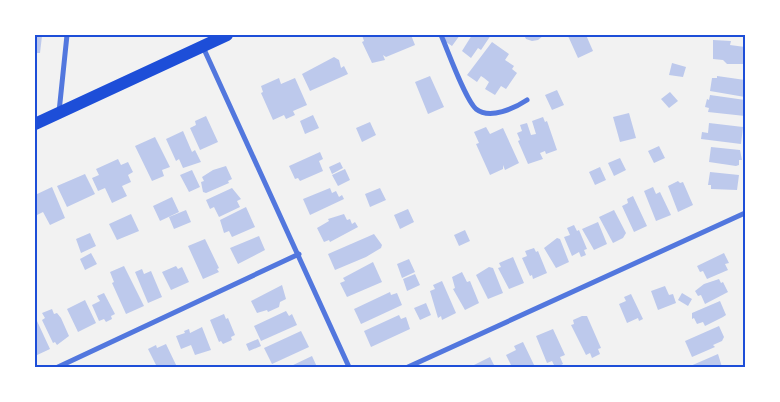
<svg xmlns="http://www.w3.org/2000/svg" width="780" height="402" viewBox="0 0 780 402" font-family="'Nunito Sans',sans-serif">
<rect width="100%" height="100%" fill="#f2f2f2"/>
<path fill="#bdc9ec" d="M 35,35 L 42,36 L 40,53 L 35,53 Z
M 362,35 L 411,35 L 415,45 L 386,57 L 383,55 L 385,60 L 372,63 L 362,42 L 364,41 Z
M 446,35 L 460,35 L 452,46 L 443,40 Z
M 472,35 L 491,35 L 481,50 L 478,48 L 471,58 L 462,51 Z
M 524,35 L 532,37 L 544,35 L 538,40 L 532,41 L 526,39 Z
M 586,35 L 593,51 L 578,58 L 568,36 Z
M 713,40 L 731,41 L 730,45 L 745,47 L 745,64 L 727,64 L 723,60 L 713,59 Z
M 492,42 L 509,54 L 505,60 L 514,66 L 512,69 L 517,73 L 506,89 L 501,86 L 495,95 L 485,89 L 489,82 L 484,78 L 481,76 L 477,82 L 467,75 Z
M 334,57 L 339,60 L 341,68 L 344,66 L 348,74 L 310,91 L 302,74 Z
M 672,63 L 686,67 L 683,77 L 669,75 Z
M 430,76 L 444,107 L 428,114 L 415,82 Z
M 717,76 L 745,80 L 745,97 L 710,91 L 712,78 L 717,78 Z
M 279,78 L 281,84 L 295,78 L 307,105 L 293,111 L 295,115 L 286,119 L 284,115 L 273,120 L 261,93 L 263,92 L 261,86 Z
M 557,90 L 564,105 L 552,110 L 545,95 Z
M 670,92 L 678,101 L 669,108 L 661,99 Z
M 710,95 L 745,100 L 745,116 L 708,112 L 709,108 L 705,107 L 707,99 L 709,100 Z
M 629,113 L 636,138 L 620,142 L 613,117 Z
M 313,115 L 319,128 L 305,134 L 300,121 Z
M 206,116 L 218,142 L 200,150 L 190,128 L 196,125 L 195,121 Z
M 543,117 L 545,122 L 547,121 L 557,150 L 546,154 L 545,151 L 540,153 L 543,159 L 528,164 L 518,141 L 520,140 L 517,133 L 522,131 L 520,125 L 527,123 L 531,135 L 536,134 L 532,121 Z
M 370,122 L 376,135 L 362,142 L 356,128 Z
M 709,123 L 743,127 L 741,144 L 701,139 L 702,132 L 708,133 Z
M 486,127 L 490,134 L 503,128 L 519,163 L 505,170 L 503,165 L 503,169 L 490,175 L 476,144 L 479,143 L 474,132 Z
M 183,131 L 192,152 L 195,150 L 201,162 L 183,168 L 179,159 L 176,161 L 166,139 Z
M 155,137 L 170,167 L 162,170 L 164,176 L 152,181 L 135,146 Z
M 659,146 L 665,158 L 654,163 L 648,151 Z
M 711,147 L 740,150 L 742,160 L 739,160 L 739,165 L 736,166 L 709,162 Z
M 320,152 L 323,159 L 319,161 L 323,171 L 300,181 L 298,178 L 295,179 L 289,166 Z
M 620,158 L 626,170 L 614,176 L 608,163 Z
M 118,159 L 121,165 L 128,162 L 133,172 L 128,175 L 131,182 L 122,186 L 127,196 L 112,203 L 105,188 L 98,191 L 92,178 L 99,175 L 96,169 Z
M 340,162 L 343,168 L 332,174 L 329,167 Z
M 226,166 L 232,179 L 228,181 L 229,183 L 206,193 L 203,192 L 201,182 L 204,181 L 202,177 L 213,170 Z
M 600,167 L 606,180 L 595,185 L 589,172 Z
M 345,169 L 350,180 L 338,186 L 332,175 Z
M 192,170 L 200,187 L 189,192 L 180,175 Z
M 710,172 L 739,175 L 737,190 L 711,189 L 711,185 L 708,185 Z
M 85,174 L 95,194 L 67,207 L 57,186 Z
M 678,181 L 680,183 L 683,182 L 693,205 L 678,212 L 668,186 Z
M 52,187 L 65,218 L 50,225 L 43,212 L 35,216 L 35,195 Z
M 653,187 L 656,194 L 660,192 L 671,215 L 656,221 L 644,191 Z
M 232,188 L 241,199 L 237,201 L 240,207 L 219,217 L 214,207 L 210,209 L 206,200 Z
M 330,188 L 332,193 L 336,191 L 339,197 L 342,195 L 344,199 L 310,215 L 303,199 Z
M 380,188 L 386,200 L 370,207 L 365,194 Z
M 633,196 L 647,226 L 634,232 L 622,206 L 628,203 L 627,199 Z
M 172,197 L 179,212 L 160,221 L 153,206 Z
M 246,207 L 255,227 L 232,237 L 229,231 L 224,233 L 220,220 Z
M 408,209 L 414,222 L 400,229 L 394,215 Z
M 186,210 L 191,222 L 174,229 L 169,217 Z
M 614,210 L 626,233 L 623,238 L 613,243 L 599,217 Z
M 131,214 L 139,231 L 117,240 L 109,224 Z
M 344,214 L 347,220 L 350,219 L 352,224 L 355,222 L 358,227 L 330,242 L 329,240 L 324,242 L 317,228 L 329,221 L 328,219 Z
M 598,222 L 607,244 L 594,250 L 582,229 Z
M 574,225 L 577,231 L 579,230 L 587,249 L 584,250 L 586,255 L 581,257 L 579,252 L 572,256 L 564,237 L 570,235 L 567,228 Z
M 465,230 L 470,241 L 459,246 L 454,235 Z
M 90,233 L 96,246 L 81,253 L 76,239 Z
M 374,234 L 382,245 L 381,248 L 366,257 L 335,270 L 328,254 Z
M 259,236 L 265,250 L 238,264 L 230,248 Z
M 557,238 L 560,239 L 569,262 L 556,268 L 544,248 Z
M 205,239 L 219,268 L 217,269 L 219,272 L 203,279 L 188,246 Z
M 534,248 L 536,252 L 538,251 L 547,273 L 533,279 L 532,275 L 530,276 L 522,258 L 527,256 L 525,251 Z
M 91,253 L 97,264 L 85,270 L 80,259 Z
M 724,253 L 729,263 L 725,264 L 728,270 L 707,279 L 703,271 L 700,272 L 697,266 Z
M 513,257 L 524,283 L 509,289 L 498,268 L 501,267 L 499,263 Z
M 409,259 L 415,272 L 402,278 L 397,264 Z
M 373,262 L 382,282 L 347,297 L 340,283 L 345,281 L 343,278 Z
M 124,266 L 144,306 L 126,314 L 112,283 L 114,282 L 110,272 Z
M 176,266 L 178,269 L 182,267 L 189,282 L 171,290 L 162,272 Z
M 489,267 L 493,268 L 503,293 L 488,299 L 476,275 Z
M 142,269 L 144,274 L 151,271 L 162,297 L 148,303 L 135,272 Z
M 462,272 L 467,282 L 470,281 L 479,303 L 465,310 L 453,289 L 455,288 L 452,277 Z
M 415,274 L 420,285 L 407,291 L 403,279 Z
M 719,279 L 721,283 L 723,282 L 728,292 L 705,304 L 701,295 L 698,296 L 695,291 L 704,284 Z
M 442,281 L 456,313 L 442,320 L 441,316 L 438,318 L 430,291 L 435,289 L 433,285 Z
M 282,285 L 286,299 L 280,302 L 279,307 L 268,312 L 267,310 L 257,313 L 251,301 Z
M 665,286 L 669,295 L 673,294 L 676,303 L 658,310 L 651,291 Z
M 390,292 L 391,295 L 397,293 L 402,305 L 361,324 L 354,309 Z
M 104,293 L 115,314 L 111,316 L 112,319 L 106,322 L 104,319 L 99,321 L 92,305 L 100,301 L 97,296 Z
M 682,293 L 692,299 L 688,306 L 678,300 Z
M 631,294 L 643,319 L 639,321 L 638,318 L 627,323 L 619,304 L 626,301 L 624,297 Z
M 85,300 L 96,323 L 78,332 L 67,309 Z
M 720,301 L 726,315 L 723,317 L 705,326 L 703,322 L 697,324 L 694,318 L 692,319 L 692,313 Z
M 426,303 L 431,315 L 420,320 L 414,308 Z
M 52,309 L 54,314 L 57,313 L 61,318 L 69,336 L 57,345 L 55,342 L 53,343 L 42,320 L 45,318 L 42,313 Z
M 286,311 L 289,316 L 292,314 L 297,325 L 261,341 L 254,326 Z
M 224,314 L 226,319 L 228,318 L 235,335 L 231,337 L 232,340 L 223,344 L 221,341 L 219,342 L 210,320 Z
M 399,315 L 401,319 L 406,317 L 410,329 L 371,347 L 364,331 Z
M 582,316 L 587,316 L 601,348 L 598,349 L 600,354 L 592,358 L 590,353 L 586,355 L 571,325 L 574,324 L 573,320 Z
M 37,321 L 50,349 L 35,356 L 35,322 Z
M 719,326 L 724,337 L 722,341 L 713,345 L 715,347 L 692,357 L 685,341 Z
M 202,327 L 211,350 L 195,355 L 191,345 L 181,349 L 176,336 L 185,333 L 184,331 L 189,329 L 190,333 Z
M 553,329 L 565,355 L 560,357 L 563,364 L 557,367 L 555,367 L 552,361 L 547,363 L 536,336 Z
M 301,331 L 309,347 L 272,364 L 264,348 Z
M 258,339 L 261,346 L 249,351 L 246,344 Z
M 523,342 L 535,367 L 512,367 L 506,355 L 516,350 L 514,346 Z
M 166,344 L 177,367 L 157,367 L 148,349 L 156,345 L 157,348 Z
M 718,354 L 722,367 L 688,367 Z
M 312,356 L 317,367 L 289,367 Z
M 490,357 L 495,367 L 475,367 L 474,365 Z"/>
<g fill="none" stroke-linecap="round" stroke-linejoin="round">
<path stroke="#5277de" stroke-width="5" d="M 441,35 C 448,51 465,99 476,109 C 490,120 515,108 527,100
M 203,47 L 349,367
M 59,112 L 67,35
M 58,367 L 299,254
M 408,367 L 745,213"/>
<path stroke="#1d4ed8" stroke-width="12" d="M 35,124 L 227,35"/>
</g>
<rect width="780" height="402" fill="none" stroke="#ffffff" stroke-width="72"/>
<rect x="36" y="36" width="708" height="330" fill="none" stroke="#1d4ed8" stroke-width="2"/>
</svg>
